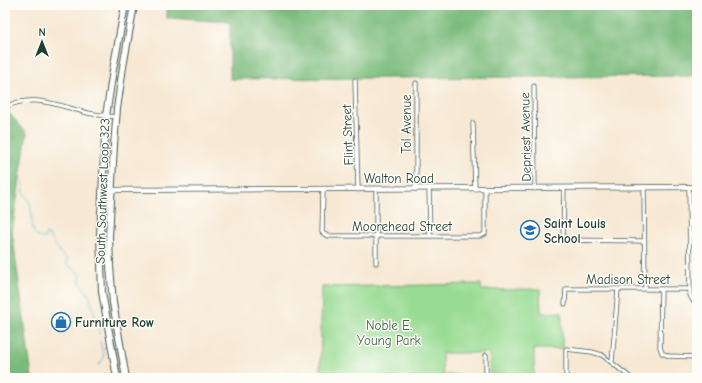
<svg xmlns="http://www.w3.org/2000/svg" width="702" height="383" viewBox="0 0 702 383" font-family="'Comic Neue',sans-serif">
<rect width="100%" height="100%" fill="#fdfcf7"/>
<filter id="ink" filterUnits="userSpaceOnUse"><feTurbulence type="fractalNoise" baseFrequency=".025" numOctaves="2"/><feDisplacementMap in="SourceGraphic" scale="8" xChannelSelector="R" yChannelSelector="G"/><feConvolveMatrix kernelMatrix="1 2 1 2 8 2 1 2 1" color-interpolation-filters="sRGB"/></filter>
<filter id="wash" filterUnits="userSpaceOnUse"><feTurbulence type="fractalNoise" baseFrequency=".012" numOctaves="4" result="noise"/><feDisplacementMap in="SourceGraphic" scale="16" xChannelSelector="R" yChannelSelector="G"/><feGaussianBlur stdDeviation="0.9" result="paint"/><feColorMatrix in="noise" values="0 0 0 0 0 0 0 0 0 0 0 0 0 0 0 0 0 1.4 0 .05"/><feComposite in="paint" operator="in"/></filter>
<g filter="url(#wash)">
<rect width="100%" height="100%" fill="#f7e8d3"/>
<path fill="#98db92" stroke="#5c8c63" d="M 481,284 L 481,290 L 540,289 L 541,313 L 562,312 L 562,349 L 534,349 L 534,378 L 519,378 L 519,374 L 490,374 L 489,353 L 442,353 L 443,375 L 462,375 L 462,378 L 320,378 L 322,287 Z"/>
<path fill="#7abb7c" stroke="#4c7c58" d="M 167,5 L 697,5 L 697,76 L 230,79 L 230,22 L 167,18 Z
M 6,110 L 27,133 L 12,232 L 32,378 L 5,378 Z"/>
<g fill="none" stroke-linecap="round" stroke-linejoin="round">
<path stroke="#52b6d1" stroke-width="1" d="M 5,153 L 13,172 L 23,181 L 24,194 C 39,205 23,239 45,238 L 46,234 L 48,235 C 56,244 57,252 67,259 L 67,264 L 80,274 L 80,283 L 89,295 L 97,323 L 99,325 L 99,334
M 99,365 L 104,357 L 100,341"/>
</g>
</g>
<g filter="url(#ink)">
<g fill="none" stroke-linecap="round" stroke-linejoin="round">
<defs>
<path id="minor" d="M 355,80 L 358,190
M 534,86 L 535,189
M 5,107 C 35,93 58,106 88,113 C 97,115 106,116 116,117
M 473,123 L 475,189
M 689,187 L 690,295 L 693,301 L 697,303
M 564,188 L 563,240 L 645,241
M 644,188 L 645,289
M 416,189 L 416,83
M 429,189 L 430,236
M 323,190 L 322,232 L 324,234 L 328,236 L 480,236 L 485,234 L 485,189
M 376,190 L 376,263
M 690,234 L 697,234
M 661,289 L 660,347 L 662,353 L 669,356 L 697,357
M 565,304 L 566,289 L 690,289
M 486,355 L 486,378
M 612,362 L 618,289
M 566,378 L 566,349 L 592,352 L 602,355 L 631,378"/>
<path id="tertiary" d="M 102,190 L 697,187"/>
<path id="primary" d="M 694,378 L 697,375"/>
<path id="trunk" d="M 117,378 L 102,292 L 100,235 L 106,116 L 113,70 L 125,5
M 126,378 L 113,303 L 110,266 L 109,237 L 114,145 L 117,109 L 123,67 L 134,5"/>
</defs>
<use href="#minor" stroke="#3f574c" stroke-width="5"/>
<use href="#tertiary" stroke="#3f574c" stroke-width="6"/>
<use href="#primary" stroke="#3f574c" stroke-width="7"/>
<use href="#trunk" stroke="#3f574c" stroke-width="8"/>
<use href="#minor" stroke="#fff" stroke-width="3.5"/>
<use href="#tertiary" stroke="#fff" stroke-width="4.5"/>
<use href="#primary" stroke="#fff" stroke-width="5.5"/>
<use href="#trunk" stroke="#fff" stroke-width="6"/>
</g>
</g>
<defs>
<symbol id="school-ring" viewBox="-11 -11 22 22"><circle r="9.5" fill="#fdfcf7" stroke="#1f6fb2" stroke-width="1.5"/><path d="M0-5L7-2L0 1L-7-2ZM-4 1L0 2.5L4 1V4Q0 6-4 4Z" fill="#1f6fb2"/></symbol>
<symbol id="shop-ring" viewBox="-11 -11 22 22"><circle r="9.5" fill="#fdfcf7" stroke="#1f6fb2" stroke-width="1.5"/><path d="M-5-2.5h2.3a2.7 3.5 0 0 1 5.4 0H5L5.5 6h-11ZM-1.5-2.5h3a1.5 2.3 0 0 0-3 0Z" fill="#1f6fb2"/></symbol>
</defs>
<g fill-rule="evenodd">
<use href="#school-ring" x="519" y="219" width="22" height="22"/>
<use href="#shop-ring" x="50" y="311" width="22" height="22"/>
</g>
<g text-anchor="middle" stroke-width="3" stroke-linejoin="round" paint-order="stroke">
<g font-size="13" fill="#1f3d34" stroke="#fdfcf7">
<text transform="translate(406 124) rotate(-90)" y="5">Tol Avenue</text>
<text transform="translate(347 135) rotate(-92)" y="5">Flint Street</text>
<text transform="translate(525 137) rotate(-91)" y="5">Depriest Avenue</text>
<text x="399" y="183">Walton Road</text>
<text transform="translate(102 191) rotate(-88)" y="5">South Southwest Loop 323</text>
<text x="402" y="231">Moorehead Street</text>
<text x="628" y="284">Madison Street</text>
</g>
<g font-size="13" font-weight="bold" fill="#1f3d34" stroke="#fdfcf7" text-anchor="start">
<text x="544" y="228">Saint Louis<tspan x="544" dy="15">School</tspan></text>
<text x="75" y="327">Furniture Row</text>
</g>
<g font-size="13" fill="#3d644c" stroke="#fdfcf7">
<text x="389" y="330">Noble E.<tspan x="389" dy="15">Young Park</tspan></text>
</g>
</g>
<rect width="702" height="383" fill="none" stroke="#fdfcf7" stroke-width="20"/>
<g transform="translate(42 42)" stroke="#fdfcf7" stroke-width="3" paint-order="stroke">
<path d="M0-3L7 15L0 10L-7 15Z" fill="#1f3d34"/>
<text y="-6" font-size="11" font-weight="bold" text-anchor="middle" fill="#1f3d34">N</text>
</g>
</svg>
